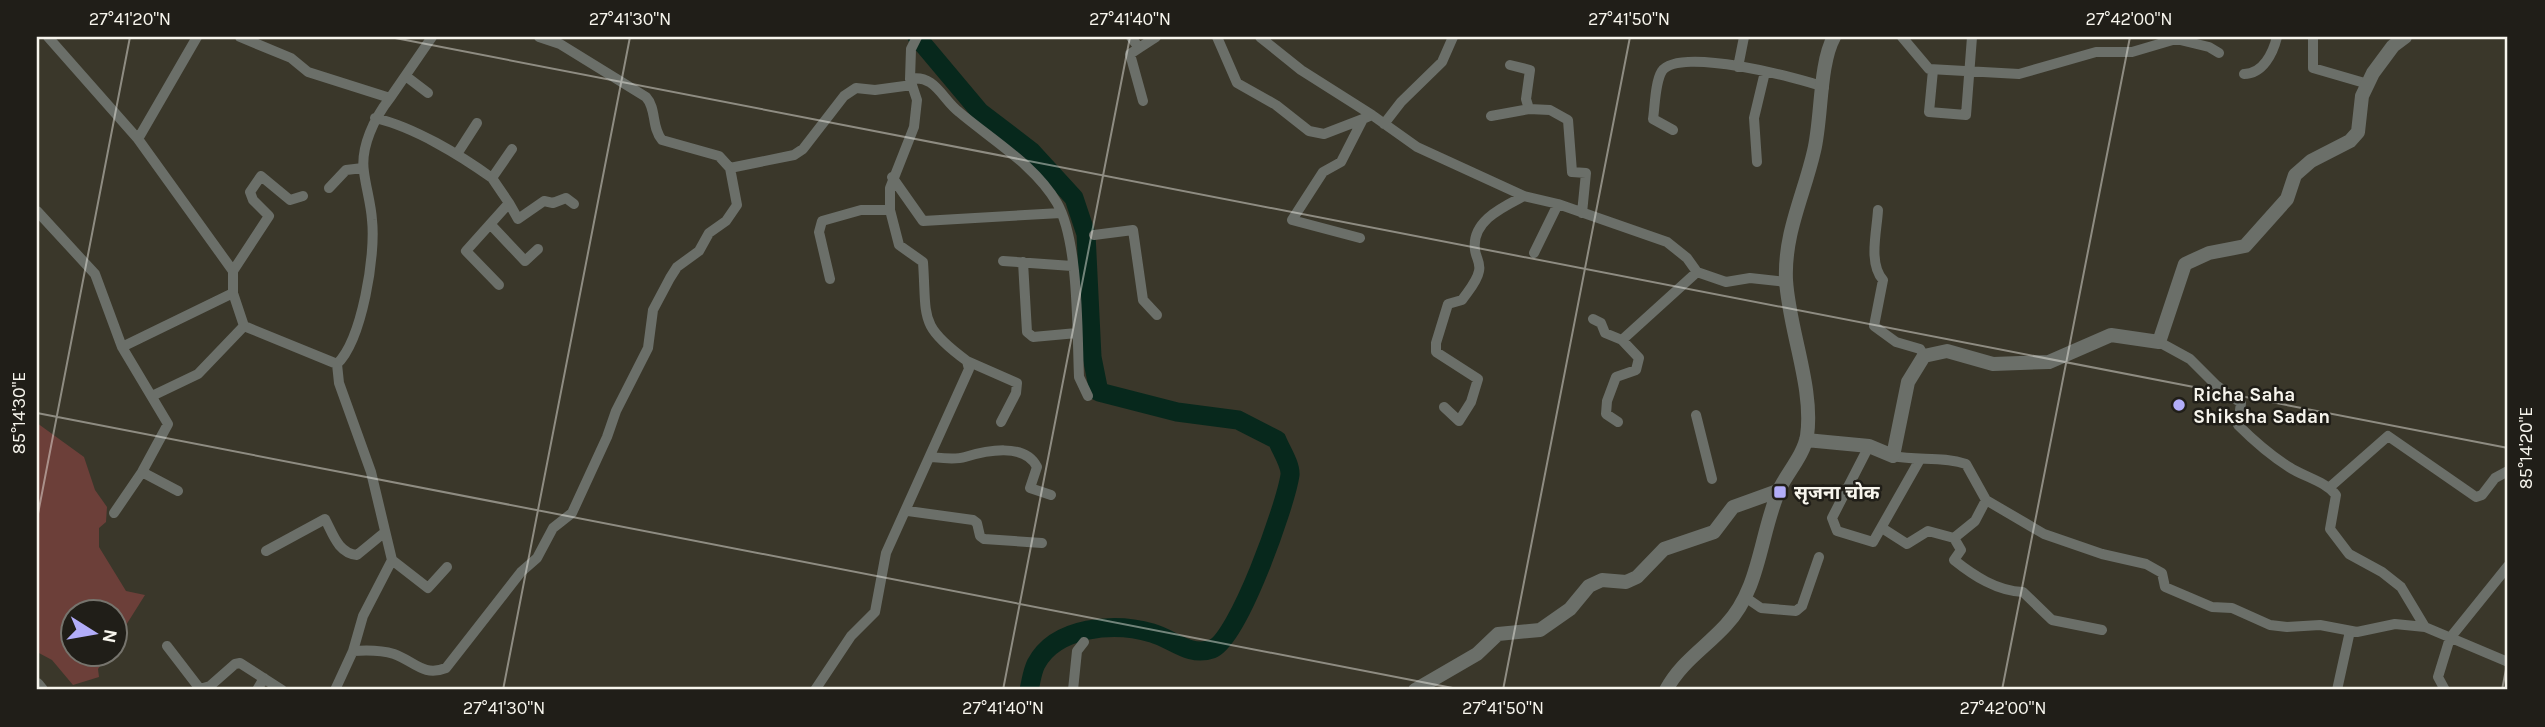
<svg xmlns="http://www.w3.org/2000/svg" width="2545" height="727" viewBox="0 0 2545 727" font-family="Karla,'Noto Sans Devanagari',sans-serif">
<rect width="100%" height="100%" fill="#3a372a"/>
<path fill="#6c3f39" d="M 37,423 L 84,457 L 95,490 L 107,507 L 106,522 L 99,528 L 99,547 L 126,591 L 145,595 L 116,641 L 116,612 L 74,612 L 74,654 L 108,654 L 98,669 L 99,677 L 73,685 L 52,660 L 37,652 Z"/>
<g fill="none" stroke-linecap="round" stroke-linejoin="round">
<path stroke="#07281c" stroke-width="19" d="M 917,37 L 980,112 L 1031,151 L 1074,198 L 1086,234 L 1092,357 L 1099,392 L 1177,412 L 1238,420 L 1277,440 C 1281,450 1291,465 1290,475 C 1286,504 1238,640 1212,649 C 1189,657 1173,639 1152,633 C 1115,622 1056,626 1036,664 C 1032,672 1031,682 1029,690"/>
<path stroke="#6b6f69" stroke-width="10" d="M 48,37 L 138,139 L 233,271 L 233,293 L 244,326 L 337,364 L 339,383 L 371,472 L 392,560 L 363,616 L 353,651 L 335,690
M 240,37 L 291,58 L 308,72 L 390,98 L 432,37
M 1131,37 L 1139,48 L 1130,54 L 1143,101
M 1217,37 L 1237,83 L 1276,105 L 1309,131 L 1324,134 L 1363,119
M 1260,37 L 1301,70 L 1372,115
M 1902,37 L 1929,69 L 2019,74 L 2096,52 L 2132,52 L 2176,39 L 2209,47 L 2219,53
M 2313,37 L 2313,68 L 2368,84
M 1139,48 L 1156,37
M 1510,65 L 1530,70 L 1526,99 L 1529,109 L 1550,110 L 1568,120 L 1572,172 L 1586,173 L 1582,213
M 1738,67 L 1744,37
M 1933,70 L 1929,112 L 1966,115 L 1972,37
M 2244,74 C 2263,74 2273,53 2277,37
M 407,77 L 428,93
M 910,79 C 935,74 942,99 959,112 C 992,140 1035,165 1057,203 C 1079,242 1077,331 1079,377 L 1088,396
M 1491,116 L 1529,109
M 375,118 C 414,127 460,155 492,178
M 1384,124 L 1401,102 L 1442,62 L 1453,37
M 1673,130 L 1653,119 C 1655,106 1655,82 1662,71 C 1679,46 1798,78 1824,87
M 138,139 L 197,37
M 457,154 L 477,123
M 1757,162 L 1754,118 L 1765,72
M 730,168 L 794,155 L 803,149 L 844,96 L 856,88 L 875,90 L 912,85
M 892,177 L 923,221 L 1061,213
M 329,188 L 346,170 L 363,168
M 509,203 L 518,219 L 544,201 L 553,203 L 566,198 L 574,204
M 1878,210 C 1877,231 1868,263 1883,280 L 1874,326 L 1896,342 L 1920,349 L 1924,356
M 37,211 L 95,274 L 122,347 L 168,424 L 142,472 L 114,513
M 491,225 L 525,261 L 538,249
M 1094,235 L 1133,230 L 1143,300 L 1157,315
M 1360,238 L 1292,220 L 1323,172 L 1341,162 L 1363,119 L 1372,115 L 1417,147 L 1524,196 L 1558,204 L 1667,242 L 1687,258 L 1697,272 L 1726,282 L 1750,278 L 1786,282
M 1534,253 L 1558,204
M 1003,261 L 1072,266
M 1023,262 L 1027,332 L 1033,337 L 1077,333
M 233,271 L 269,216 L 253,200 L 250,192 L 261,176 L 290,200 L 303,196
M 830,279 L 819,232 L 822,221 L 861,210 L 890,210
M 499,285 L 466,251 L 509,203 L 492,178 L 512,149
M 1593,319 L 1601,323 L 1605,333 L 1622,340
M 2159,342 L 2190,359 L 2216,385 L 2241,403 L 2238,425 C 2254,441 2270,455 2289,467 C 2304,477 2325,481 2336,495 L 2330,529 L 2349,554 L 2382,572 L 2401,587 L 2425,627 L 2508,662
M 122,347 L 233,293
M 967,361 L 1017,383 L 1016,393 L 1001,422
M 337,364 C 362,340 376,255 372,220 C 371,204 366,188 364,172 C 360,147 375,117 390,98
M 152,396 L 198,374 L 244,326
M 1444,407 L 1459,421 L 1471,402 L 1478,379 L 1436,352 L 1436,343 L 1448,304 L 1462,300 C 1468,291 1477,282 1479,271 C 1481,263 1476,258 1475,250 C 1471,221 1503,207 1524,196
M 1696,415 L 1712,479
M 1618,422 L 1606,414 L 1607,401 L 1616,377 L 1636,370 L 1639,358 L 1622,340 L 1697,272
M 1869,446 L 1832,518 L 1837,531 L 1873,542 L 1919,461
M 1893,456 C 1918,461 1942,456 1966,464 L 1986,500 L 2044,534 L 2102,554 L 2146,564 L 2162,573 L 2165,587 L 2212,607 L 2232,608 L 2270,625 L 2287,627 L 2320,625 L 2357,632 L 2395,624 L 2425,627
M 931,457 C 941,458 955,460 965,457 C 985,451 1025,442 1037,467 L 1030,488 L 1051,495
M 142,472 L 178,491
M 2330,487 L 2388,436 L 2476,497 L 2482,495 L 2495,478 L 2508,471
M 908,511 L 973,520 L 977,523 L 980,536 L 984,539 L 1042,543
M 1882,528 L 1907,544 L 1928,531 L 1954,538 L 1961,550 L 1954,560 C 1974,576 1997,591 2023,592 L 2052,620 L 2102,630
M 1954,538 L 1975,521 L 1986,500
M 266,551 L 325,519 C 333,534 338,553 357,555 L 385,532
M 392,560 L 428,588 L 447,567
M 1745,597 L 1761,608 L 1796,611 L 1802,606 L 1819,557
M 167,646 L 200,689 L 210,686 L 235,664 L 240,663 L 282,690
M 353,651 C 366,650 381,650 394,654 C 414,661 423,677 446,668 L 521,572 L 537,558 L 553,528 L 572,513 L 607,437 L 616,411 L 648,348 L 653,310 L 670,278 L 677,267 L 699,251 L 709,233 L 726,221 L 737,205 L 730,168 L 719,156 L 662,140 C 651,127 657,109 646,97 L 560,44 L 539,37
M 257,690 L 264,678
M 815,690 L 851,636 L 875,612 L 886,553 L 969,369 L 967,361 C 918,325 927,319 923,262 L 899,245 L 890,210 L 890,188 L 914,127 L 917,100 L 910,79 L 911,49 L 917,37
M 1073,690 L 1077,651 L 1084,642
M 2337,690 L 2350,631
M 2445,690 L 2438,677 L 2450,638 L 2508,566"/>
<path stroke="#6b6f69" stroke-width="14" d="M 1806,440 L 1869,446 L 1893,456 L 1908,382 L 1924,356 L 1947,351 L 1993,364 L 2049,362 L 2111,335 L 2159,342 L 2185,264 L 2209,253 L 2245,246 L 2287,199 L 2295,175 L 2311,161 L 2350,141 L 2358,132 L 2362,96 L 2373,73 L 2393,46 L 2405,37
M 37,685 L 41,690
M 1415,690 L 1477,654 L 1498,634 L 1540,630 L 1570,609 L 1589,586 L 1602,580 L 1626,582 L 1637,577 L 1664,549 L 1714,532 L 1733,507 L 1780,490
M 1666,690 C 1681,662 1705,648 1726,625 C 1761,588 1760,532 1780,488 C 1788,472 1804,454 1807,436 C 1814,388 1789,330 1786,280 C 1784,233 1804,195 1814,151 C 1822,118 1819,64 1834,37"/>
</g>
<path fill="none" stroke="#f7f5ed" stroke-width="2" stroke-opacity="0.45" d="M 390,37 L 2508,448M 37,413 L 1463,690M 37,519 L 130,37M 503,690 L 630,37M 1003,690 L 1130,37M 1503,690 L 1630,37M 2002,690 L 2130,37M 2502,690 L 2508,659"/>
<g fill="#b2adf9" stroke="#201e18" stroke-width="2.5">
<circle cx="2179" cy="405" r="7"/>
<rect x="1773" y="485" width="14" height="14" rx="3.5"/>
</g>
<g text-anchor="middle" stroke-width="5" stroke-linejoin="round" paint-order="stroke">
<g font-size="19" font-weight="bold" fill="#f7f5ed" stroke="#201e18" text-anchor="start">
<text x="2193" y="401">Richa Saha<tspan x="2193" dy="22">Shiksha Sadan</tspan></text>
<text x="1794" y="499">सृजना चोक</text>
</g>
</g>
<rect width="2545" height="727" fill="none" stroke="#201e18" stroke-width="77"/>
<g transform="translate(94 633) rotate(101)"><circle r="33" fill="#201e18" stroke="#76746d" stroke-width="2"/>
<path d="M0-5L12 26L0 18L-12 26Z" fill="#b2adf9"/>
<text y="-10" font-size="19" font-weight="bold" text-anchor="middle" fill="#f7f5ed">N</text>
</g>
<rect x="38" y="38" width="2468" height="650" fill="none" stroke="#f7f5ed" stroke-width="2.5"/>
<g font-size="18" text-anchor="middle" fill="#f7f5ed">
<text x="130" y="25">27°41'20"N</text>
<text x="630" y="25">27°41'30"N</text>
<text x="1130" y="25">27°41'40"N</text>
<text x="1629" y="25">27°41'50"N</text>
<text x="2129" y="25">27°42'00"N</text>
<text transform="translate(19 413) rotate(-90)" y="6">85°14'30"E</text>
<text transform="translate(2526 448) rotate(-90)" y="6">85°14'20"E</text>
<text x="504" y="714">27°41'30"N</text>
<text x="1003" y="714">27°41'40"N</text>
<text x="1503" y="714">27°41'50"N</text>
<text x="2003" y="714">27°42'00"N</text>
</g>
</svg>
